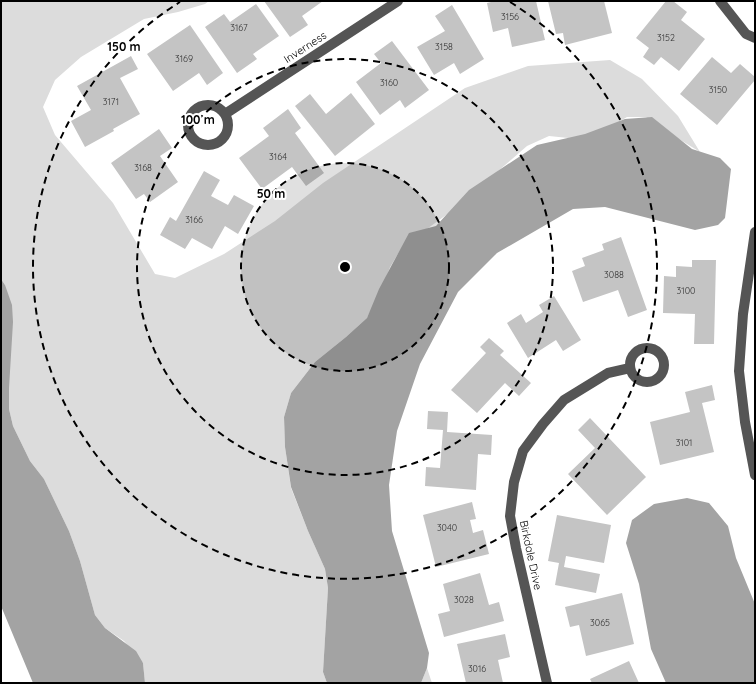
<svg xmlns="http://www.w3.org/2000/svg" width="756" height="684" viewBox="0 0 756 684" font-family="Quicksand,sans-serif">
<rect width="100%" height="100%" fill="#fff"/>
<path fill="#dcdcdc" d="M 1,1 L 209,1 L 205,4 L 178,12 L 144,19 L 81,57 L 55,80 L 43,107 L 55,135 L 113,203 L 155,274 L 175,278 L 224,254 L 275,221 L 323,183 L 465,88 L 528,66 L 610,60 L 642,79 L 678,116 L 700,152 L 658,126 L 646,117 L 627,117 L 588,140 L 549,136 L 527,146 L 453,210 L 402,247 L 390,267 L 384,283 L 367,318 L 346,337 L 315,362 L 291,393 L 284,417 L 285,447 L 291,488 L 308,531 L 325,569 L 328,588 L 323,672 L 327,683 L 145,683 L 143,663 L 124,641 L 105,628 L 95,615 L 80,561 L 69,531 L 44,479 L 30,461 L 13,426 L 9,409 L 5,285 L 1,279 Z
M 427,668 L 432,683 L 421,683 Z"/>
<path fill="#a3a3a3" d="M 652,117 L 692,149 L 720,158 L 731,169 L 725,218 L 718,225 L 695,230 L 605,207 L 573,209 L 497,253 L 458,292 L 420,364 L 397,431 L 389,485 L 392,531 L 429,653 L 427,668 L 421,683 L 327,683 L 323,672 L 328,588 L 325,569 L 308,531 L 291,487 L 285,447 L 284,417 L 291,393 L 315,362 L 346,337 L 367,318 L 379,289 L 409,233 L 436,226 L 469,190 L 537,145 L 585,134 L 625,119 Z
M 1,279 L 5,285 L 12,305 L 13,322 L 9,388 L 9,409 L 13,426 L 30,461 L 44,479 L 69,531 L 80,561 L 95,615 L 105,628 L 136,651 L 143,663 L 145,683 L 33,683 L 1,606 Z
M 687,498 L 709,503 L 728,526 L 736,558 L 755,604 L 755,683 L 666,683 L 651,649 L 639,584 L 626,543 L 632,520 L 654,504 Z"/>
<path fill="#c4c4c4" d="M 264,1 L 323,1 L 302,16 L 308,25 L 290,37 Z
M 495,1 L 536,1 L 545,40 L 512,47 L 508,28 L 493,32 L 487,3 Z
M 548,1 L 568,1 L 568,2 L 574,1 L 604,1 L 612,33 L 565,45 L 563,33 L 556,34 Z
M 666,1 L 673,1 L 687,12 L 681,20 L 705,39 L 679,71 L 661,57 L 654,65 L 643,57 L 649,48 L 636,38 Z
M 256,4 L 279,36 L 253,54 L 257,59 L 237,73 L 205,27 L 224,14 L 230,22 Z
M 452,5 L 484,59 L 460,74 L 454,63 L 434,75 L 417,47 L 445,31 L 435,16 Z
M 190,25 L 223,73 L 207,85 L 199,73 L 173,91 L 147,54 Z
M 392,41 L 429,90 L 405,108 L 400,100 L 380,115 L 356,82 L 381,63 L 374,54 Z
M 131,56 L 138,69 L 120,78 L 140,114 L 113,129 L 114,131 L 85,147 L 71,121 L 91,110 L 77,86 Z
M 712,57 L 731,73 L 740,64 L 755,77 L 755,80 L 717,125 L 680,94 Z
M 351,93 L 375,124 L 335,156 L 295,106 L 310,94 L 326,114 Z
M 288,109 L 301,128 L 295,133 L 324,173 L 306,186 L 292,167 L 262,189 L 239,158 L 269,136 L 263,128 Z
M 159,129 L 172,148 L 160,156 L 178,182 L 150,202 L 144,194 L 136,199 L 111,163 Z
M 204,171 L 220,180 L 211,196 L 228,205 L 234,195 L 254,206 L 238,234 L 225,226 L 212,249 L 192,238 L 185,249 L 160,235 L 170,217 L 176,221 Z
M 621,237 L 647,310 L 628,317 L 618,290 L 583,302 L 572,271 L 585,266 L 582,258 L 604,250 L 602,244 Z
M 692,260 L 716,260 L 714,344 L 694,344 L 695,314 L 663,313 L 664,276 L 676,277 L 676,266 L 692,267 Z
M 554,296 L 581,340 L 563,351 L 556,340 L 528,358 L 507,323 L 521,314 L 526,323 L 543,312 L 539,305 Z
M 489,338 L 504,351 L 500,355 L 531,383 L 519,396 L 505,383 L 477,413 L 451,390 L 486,353 L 480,347 Z
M 712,385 L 715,400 L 702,403 L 714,452 L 660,465 L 650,422 L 690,412 L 685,392 Z
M 428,411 L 448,412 L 447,432 L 492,435 L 491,455 L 478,454 L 476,490 L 425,486 L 426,467 L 440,468 L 443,430 L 427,429 Z
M 590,418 L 646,477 L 607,515 L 568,474 L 595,448 L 578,430 Z
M 472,502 L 476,519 L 470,520 L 473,533 L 483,530 L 489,554 L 436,567 L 423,515 Z
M 557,515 L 611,525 L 604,563 L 566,556 L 564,567 L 600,574 L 596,593 L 555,585 L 559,563 L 548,561 Z
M 480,573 L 489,605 L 499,602 L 504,621 L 444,637 L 438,614 L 450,611 L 443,584 Z
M 622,593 L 634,644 L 586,656 L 579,625 L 570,627 L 565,607 Z
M 505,634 L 510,657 L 498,660 L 503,683 L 466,683 L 457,644 Z
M 629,661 L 639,683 L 592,683 L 590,679 Z"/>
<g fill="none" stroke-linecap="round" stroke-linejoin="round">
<path stroke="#555" stroke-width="10" d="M 720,1 L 746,34 L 755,38
M188 125a20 20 0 1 1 40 0a20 20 0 1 1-40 0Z
M 225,114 L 398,1
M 755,232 L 743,314 L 739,371 L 745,422 L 755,475
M630 365a17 17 0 1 1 34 0a17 17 0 1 1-34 0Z
M 547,683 L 516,548 L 510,516 L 514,482 L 523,451 L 543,424 L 564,400 L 608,373 L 630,368"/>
</g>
<circle cx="345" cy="267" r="104" fill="#000" fill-opacity=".12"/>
<g fill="none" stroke="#000" stroke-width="2" stroke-dasharray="7 5">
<circle cx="345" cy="267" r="104"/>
<circle cx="345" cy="267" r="208"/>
<path d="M510 2A312 312 0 1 1 180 2"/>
</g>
<g text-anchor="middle" stroke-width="4" stroke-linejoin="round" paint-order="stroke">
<g font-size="9" fill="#313131">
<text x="510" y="20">3156</text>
<text x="239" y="31">3167</text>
<text x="666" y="41">3152</text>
<text x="444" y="50">3158</text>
<text x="184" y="62">3169</text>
<text x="389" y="86">3160</text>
<text x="718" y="93">3150</text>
<text x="111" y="105">3171</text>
<text x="278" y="160">3164</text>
<text x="143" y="171">3168</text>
<text x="194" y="223">3166</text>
<text x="614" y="278">3088</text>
<text x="686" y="294">3100</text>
<text x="684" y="446">3101</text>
<text x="447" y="531">3040</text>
<text x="464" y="603">3028</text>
<text x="600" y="626">3065</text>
<text x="477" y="672">3016</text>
</g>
<g font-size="11" fill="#000" stroke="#fff">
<text transform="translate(305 47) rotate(-33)" y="4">Inverness</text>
<text transform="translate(531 555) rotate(78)" y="4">Birkdale Drive</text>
</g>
</g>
<circle cx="345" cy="267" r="6" fill="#000" stroke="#fff" stroke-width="2"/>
<g font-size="12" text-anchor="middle" font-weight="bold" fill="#000" stroke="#fff" stroke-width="4" stroke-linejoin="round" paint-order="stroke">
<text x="124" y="51">150 m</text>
<text x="198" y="124">100 m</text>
<text x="271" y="198">50 m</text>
</g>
<rect width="756" height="684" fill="none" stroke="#000000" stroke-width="4"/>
</svg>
